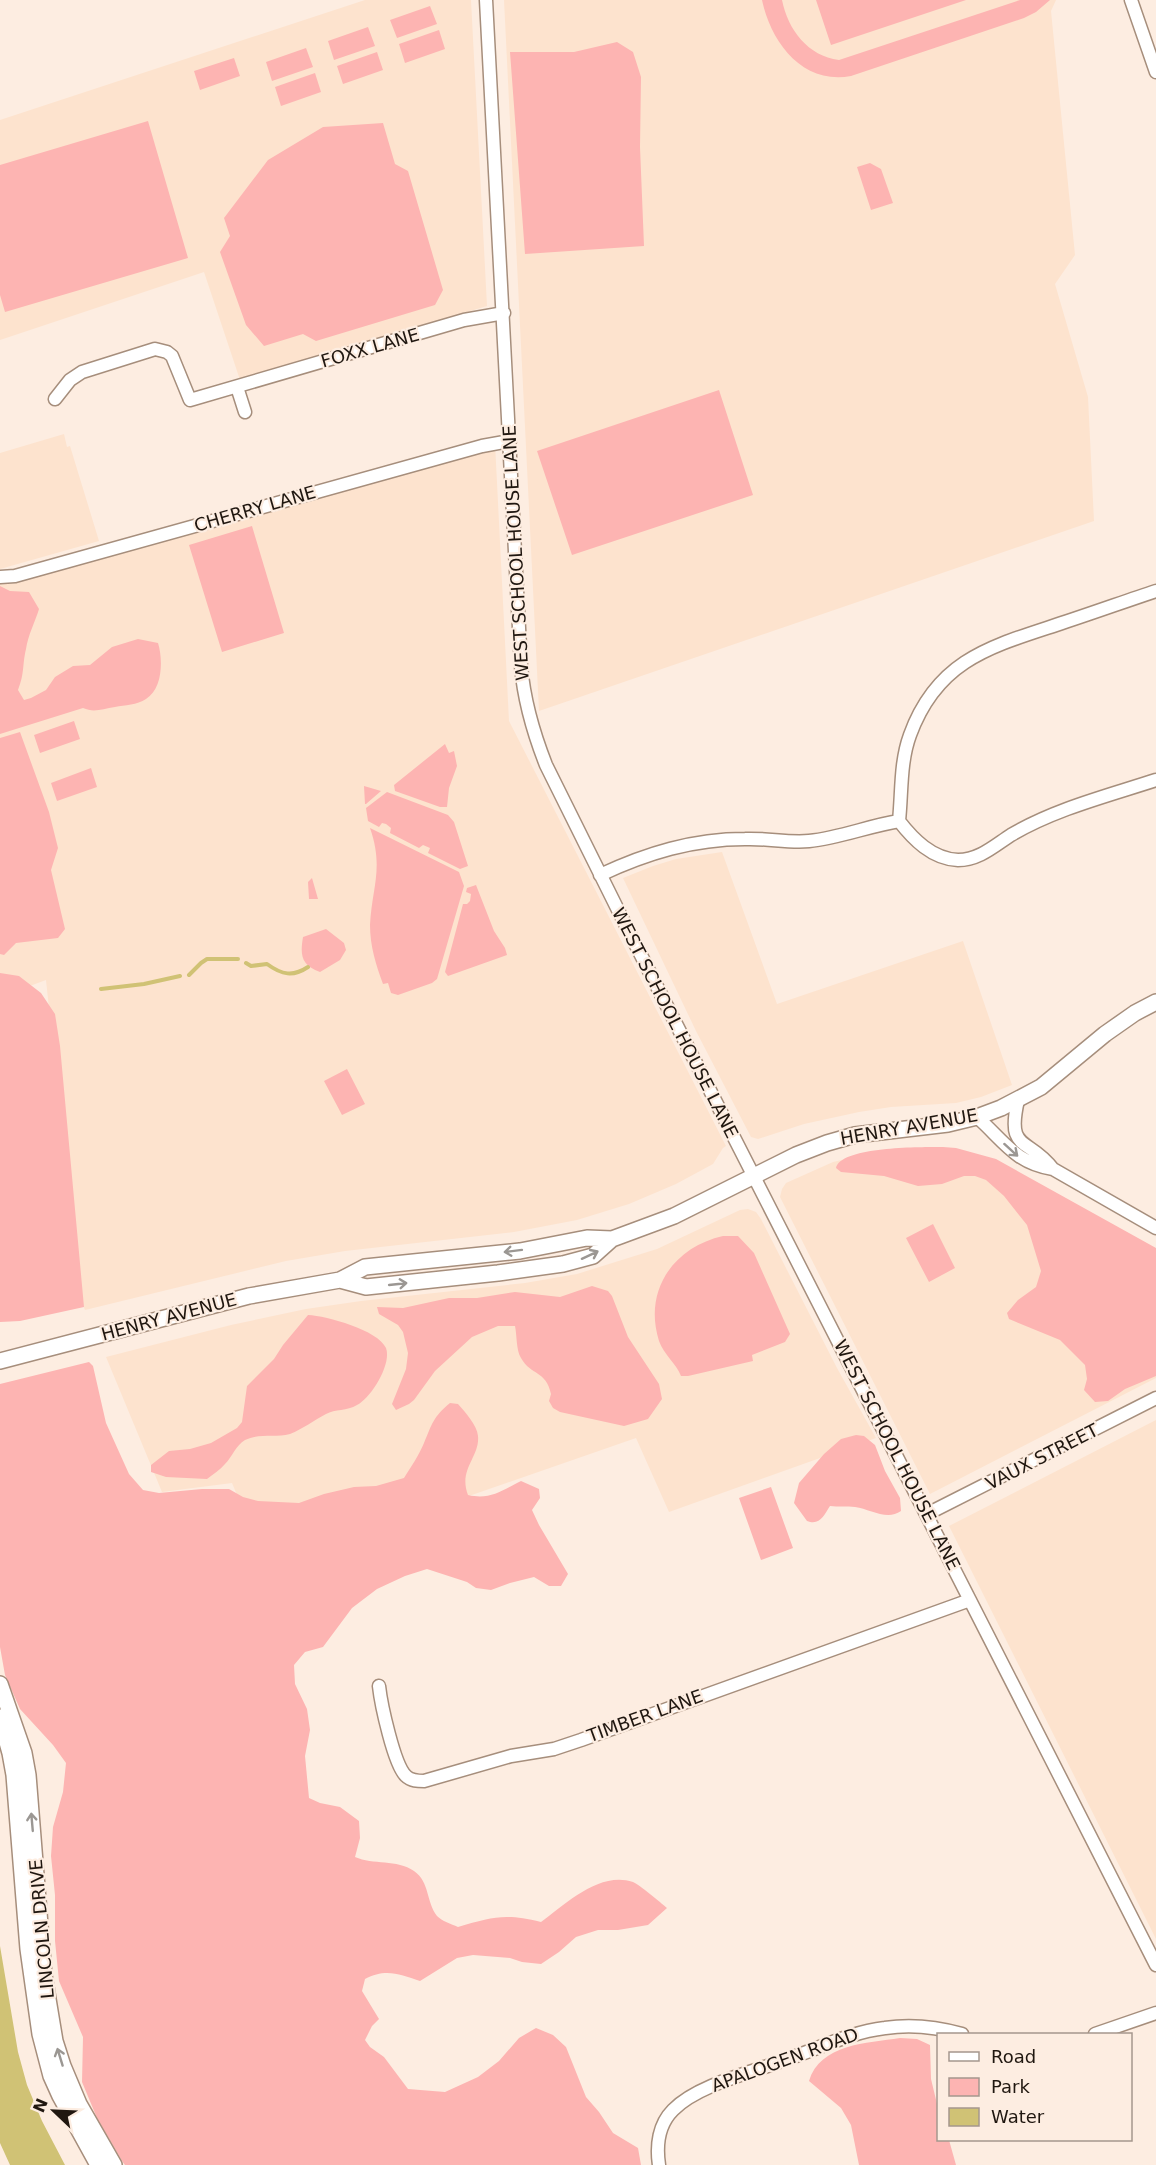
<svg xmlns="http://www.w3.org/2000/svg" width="1156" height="2165" viewBox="0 0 1156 2165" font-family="'DejaVu Sans',sans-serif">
<rect width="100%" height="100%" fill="#fdede1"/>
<path fill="#fde3ce" d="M 365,0 L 471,0 L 487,306 L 240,380 L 204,272 L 0,340 L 0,120 Z
M 504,0 L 1056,0 L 1051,11 L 1075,255 L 1055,284 L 1088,397 L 1094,521 L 539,711 Z
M 64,434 L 67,447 L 70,446 L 99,541 L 0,569 L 0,453 Z
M 495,443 L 509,721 L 726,1146 L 723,1148 L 713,1164 L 676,1184 L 629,1204 L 577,1220 L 514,1232 L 345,1251 L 286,1261 L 85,1310 L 80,1298 L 46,980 L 0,997 L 0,583 L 3,581 Z
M 722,852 L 777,1004 L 963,941 L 1012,1085 L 981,1097 L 956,1103 L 891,1107 L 859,1112 L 804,1124 L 758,1139 L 751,1137 L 696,1031 L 623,878 L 653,866 L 676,859 Z
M 923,1149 L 1156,1254 L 1156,1378 L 930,1494 L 780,1197 L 782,1189 L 786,1183 L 833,1162 L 880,1151 Z
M 748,1209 L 756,1212 L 761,1219 L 837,1368 L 876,1438 L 669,1512 L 636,1438 L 267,1566 L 232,1483 L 162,1492 L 106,1357 L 231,1325 L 306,1309 L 361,1301 L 525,1283 L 577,1274 L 657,1249 L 740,1210 Z
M 1156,1420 L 1156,1939 L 949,1526 Z"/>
<path fill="#fdb4b2" d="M 762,0 L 782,0 C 788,30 808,56 839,60 L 1020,0 L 1050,0 L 1036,12 L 1024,18 L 851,76 C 803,85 771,43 762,0 Z
M 816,0 L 966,0 L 831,45 Z
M 430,6 L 437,24 L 397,38 L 390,20 Z
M 368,27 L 375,46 L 334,60 L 328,41 Z
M 439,30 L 445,49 L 405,63 L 399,44 Z
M 617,42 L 633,52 L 641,77 L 640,147 L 644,246 L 525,254 L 510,52 L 574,52 Z
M 306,48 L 313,67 L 272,81 L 266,62 Z
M 377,52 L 383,70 L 343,84 L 337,66 Z
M 234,58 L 240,76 L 200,90 L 194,71 Z
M 315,73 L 321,92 L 281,106 L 275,87 Z
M 148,121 L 188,258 L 5,312 L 0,295 L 0,165 Z
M 383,123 L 395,164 L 408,171 L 443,290 L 435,305 L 316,341 L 303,334 L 264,346 L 246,325 L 220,252 L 230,236 L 224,218 L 268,160 L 323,127 Z
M 870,163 L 881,169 L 893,203 L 871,210 L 857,167 Z
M 719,390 L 753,495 L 572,555 L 537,451 Z
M 252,526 L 284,633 L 222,652 L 189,545 Z
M 0,586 L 10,591 L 29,592 L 39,609 C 35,622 28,635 26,649 C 22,666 25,672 18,690 L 24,700 L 31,698 L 46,690 L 55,677 L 73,666 L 90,665 L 112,647 L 138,639 L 158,643 C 163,659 163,689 146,699 C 137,705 125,705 115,707 C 102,709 94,713 83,708 L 0,734 Z
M 74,721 L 80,739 L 40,753 L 34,735 Z
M 20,732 L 49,812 L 58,848 L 51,870 L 65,929 L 58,938 L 16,943 L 4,955 L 0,954 L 0,738 Z
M 445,744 L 449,753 L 454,751 L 457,766 L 449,788 L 447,807 L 440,807 L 395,791 L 394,785 Z
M 91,768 L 97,787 L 57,801 L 51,783 Z
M 364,786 L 381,791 L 366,804 L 365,804 Z
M 387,792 L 448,815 L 454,822 L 468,866 L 460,869 L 428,853 L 430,848 L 423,845 L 419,848 L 390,833 L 391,828 L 386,824 L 382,823 L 379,827 L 368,821 L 366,808 Z
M 370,828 L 459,872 L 464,886 L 437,979 L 432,983 L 398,995 L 391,993 L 388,983 L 383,984 C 376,965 370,946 370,925 C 372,887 384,868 370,828 Z
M 312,878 L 318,899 L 309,899 L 308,882 Z
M 476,885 L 494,931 L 505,948 L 507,955 L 448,976 L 445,972 L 463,904 L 467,904 L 470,901 L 471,894 L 466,892 L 467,888 Z
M 326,929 L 344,943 L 346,950 L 340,960 L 320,972 C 301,965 300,955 303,937 Z
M 0,973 L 19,976 L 41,993 L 55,1014 L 60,1046 L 84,1307 L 20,1321 L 0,1322 Z
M 347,1069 L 365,1104 L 342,1115 L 324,1081 Z
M 943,1147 L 956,1148 L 996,1159 L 1156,1248 L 1156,1376 L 1125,1389 L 1108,1401 L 1095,1402 L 1084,1390 L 1087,1379 L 1085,1365 L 1060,1340 L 1009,1319 L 1007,1313 L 1018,1300 L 1036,1287 L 1041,1271 L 1027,1225 L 1004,1196 L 986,1180 L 975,1176 L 964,1176 L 942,1184 L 918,1186 L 884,1176 L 841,1172 L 836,1168 C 841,1146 924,1147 943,1147 Z
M 933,1224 L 955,1268 L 929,1282 L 906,1238 Z
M 723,1236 L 738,1236 L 754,1253 L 790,1334 L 785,1342 L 752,1355 L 753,1361 L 688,1376 L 681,1376 C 676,1363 664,1355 659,1341 C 643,1290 674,1247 723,1236 Z
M 592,1286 L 608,1291 L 612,1296 L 628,1337 L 659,1384 L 662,1399 L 648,1419 L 624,1426 L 560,1412 L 553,1408 L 549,1401 L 551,1394 C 546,1370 531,1376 521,1358 C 516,1350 517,1335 515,1326 L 498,1326 L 472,1337 L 435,1371 L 414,1400 L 409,1404 L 396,1410 L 392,1404 L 406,1369 L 408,1353 L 403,1332 L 398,1325 L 379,1314 L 377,1307 L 403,1308 L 449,1298 L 477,1298 L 515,1292 L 560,1297 Z
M 308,1315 C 327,1316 378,1330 386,1348 C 392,1364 371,1398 357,1405 C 347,1411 335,1409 326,1414 C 314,1420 303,1429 290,1434 C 275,1438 259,1433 245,1440 C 236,1445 232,1457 225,1464 C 220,1470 213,1474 207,1479 L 166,1477 L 151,1472 L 151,1465 L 169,1451 L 190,1449 L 211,1443 L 237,1428 L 242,1422 L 247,1386 L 274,1359 L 283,1345 Z
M 89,1362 L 93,1366 L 106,1423 L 129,1474 L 143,1490 L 159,1493 L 202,1489 L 229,1489 L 243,1497 L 258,1501 L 299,1503 L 324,1494 L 354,1487 L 376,1486 L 404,1478 C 411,1467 419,1455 424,1443 C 432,1424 433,1417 450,1403 L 458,1404 C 465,1412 477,1425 478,1436 C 480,1457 458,1469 468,1495 C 490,1500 501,1491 521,1481 L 539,1489 L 540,1498 L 532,1510 L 539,1525 L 568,1574 L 561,1586 L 549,1586 L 534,1577 L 510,1583 L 491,1590 L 476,1588 L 467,1582 L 427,1569 L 405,1576 L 377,1589 L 352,1608 L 323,1647 L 305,1652 L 294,1665 L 295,1684 L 307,1709 L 310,1730 L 305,1756 L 309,1798 L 320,1803 L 340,1807 L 359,1821 L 360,1838 L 355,1857 C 373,1865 397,1859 414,1871 C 430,1882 426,1902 437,1916 C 442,1921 451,1924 458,1927 C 492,1917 505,1913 541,1922 C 566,1904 599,1871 633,1882 C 640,1885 660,1902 667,1908 L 648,1925 L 618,1930 L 598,1930 L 576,1937 L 559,1952 L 541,1964 L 522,1962 L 510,1958 L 473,1955 L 457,1958 L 420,1981 C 400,1974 385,1968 365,1979 L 362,1991 L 379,2019 L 372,2026 L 365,2040 L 370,2047 L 384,2057 L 408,2089 L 445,2092 L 478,2077 L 499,2061 L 519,2038 L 536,2028 L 553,2035 L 566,2047 L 586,2097 L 599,2112 L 613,2133 L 638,2148 L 641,2165 L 125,2165 L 122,2161 L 97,2118 L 82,2082 L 83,2037 L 59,1981 L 55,1941 L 55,1895 L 51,1856 L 53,1827 L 63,1792 L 66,1763 L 53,1745 L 20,1709 L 5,1675 L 0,1647 L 0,1384 Z
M 856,1435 L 864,1436 L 875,1445 L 885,1471 L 900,1498 L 901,1511 C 887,1521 870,1509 855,1507 C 847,1506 838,1507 830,1506 C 824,1515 820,1526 807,1521 L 794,1503 L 799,1483 L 824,1454 L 841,1439 Z
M 771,1487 L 793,1548 L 761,1560 L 739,1498 Z
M 900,2038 L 917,2039 L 930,2045 L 931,2079 L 938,2108 L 938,2140 L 949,2140 L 956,2165 L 859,2165 L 851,2125 L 841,2108 L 809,2081 C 820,2044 867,2043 900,2038 Z"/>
<path fill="#d0c275" d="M 0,1946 L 18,2052 L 27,2085 L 42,2121 L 65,2165 L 10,2165 L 0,2143 Z"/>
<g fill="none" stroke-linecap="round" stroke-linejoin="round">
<path stroke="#d0c275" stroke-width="4" d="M 246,963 L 251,966 L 267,964 C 282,975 293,977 308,967
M 189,975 L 201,963 L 207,959 L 238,959
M 101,989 L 144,984 L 180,976"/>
<defs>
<path id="minor" d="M 486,0 L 521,666 C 524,701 533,732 546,765 L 619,912 L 1156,1965
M 1131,0 L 1156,72
M 237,387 L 245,412
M 55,399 L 70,380 L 82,372 L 155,349 L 167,352 L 172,356 L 190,400 L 464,320 L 504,313
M 0,577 L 15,576 L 482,446 L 510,441
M 899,821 C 902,792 900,762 910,735 C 937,661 989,647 1056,625 C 1090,614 1123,602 1156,591
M 899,821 C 913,839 932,859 958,860 C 979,860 994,846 1011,835 C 1055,809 1107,796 1156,780
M 600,875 C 647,853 693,839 745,839 C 767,838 788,843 809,841 C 840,838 868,826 899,821
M 1018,1100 C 1006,1153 1028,1136 1053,1169
M 977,1117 C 1004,1141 1015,1163 1053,1169 L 1156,1228
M 927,1514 L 1156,1398
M 379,1686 C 381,1704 394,1765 406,1776 C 411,1781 418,1781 424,1781 L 511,1756 L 554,1749 L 581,1740 L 970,1600
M 1095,2034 L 1156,2013
M 659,2165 C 656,2145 659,2124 673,2110 C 697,2085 753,2072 785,2060 C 818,2049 850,2032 885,2028 C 911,2024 937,2027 962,2034"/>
<path id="major" d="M 340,1280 L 366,1287 L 498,1273 L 563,1264 L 593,1256 L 612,1239
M 0,1361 L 249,1296 L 340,1280 L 365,1267 L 520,1251 L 587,1238 L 612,1239 L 674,1216 L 796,1155 L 827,1143 L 855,1135 L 948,1124 L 977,1117 L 1001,1108 L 1041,1087 L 1105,1034 L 1135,1013 L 1156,1002
M 0,1684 L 24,1753 L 28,1775 L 44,1975 L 55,2041 L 63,2066 L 79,2104 L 114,2165
M 0,1717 L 10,1753 L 14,1775 L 28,1949 L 40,2034 L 51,2076 L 60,2096 L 98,2165"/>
</defs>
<use href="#minor" stroke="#a68e7c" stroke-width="15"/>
<use href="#major" stroke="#a68e7c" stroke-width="18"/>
<use href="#minor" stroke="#fff" stroke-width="12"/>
<use href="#major" stroke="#fff" stroke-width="15"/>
</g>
<defs><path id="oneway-shaft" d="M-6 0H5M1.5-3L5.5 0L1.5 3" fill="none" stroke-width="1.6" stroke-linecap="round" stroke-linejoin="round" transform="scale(1.5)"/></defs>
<g stroke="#9b9793">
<use href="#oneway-shaft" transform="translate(1011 1150) rotate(42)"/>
<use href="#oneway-shaft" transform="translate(513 1251) rotate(173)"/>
<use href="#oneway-shaft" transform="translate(590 1255) rotate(-25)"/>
<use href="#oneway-shaft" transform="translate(398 1284) rotate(-6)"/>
<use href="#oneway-shaft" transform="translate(32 1822) rotate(-95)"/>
<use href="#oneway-shaft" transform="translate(60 2057) rotate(-107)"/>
</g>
<g text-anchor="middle" stroke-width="4.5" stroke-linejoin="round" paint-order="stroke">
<g font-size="18" fill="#201710" stroke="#fdede1">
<text transform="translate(370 348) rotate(-16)" y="6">FOXX LANE</text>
<text transform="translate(255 509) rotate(-16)" y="6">CHERRY LANE</text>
<text transform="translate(516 553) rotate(-93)" y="6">WEST SCHOOL HOUSE LANE</text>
<text transform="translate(675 1023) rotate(63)" y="6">WEST SCHOOL HOUSE LANE</text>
<text transform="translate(909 1127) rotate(-10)" y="6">HENRY AVENUE</text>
<text transform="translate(169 1317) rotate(-15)" y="6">HENRY AVENUE</text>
<text transform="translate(897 1455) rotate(63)" y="6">WEST SCHOOL HOUSE LANE</text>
<text transform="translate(1042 1457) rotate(-27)" y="6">VAUX STREET</text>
<text transform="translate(645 1716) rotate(-20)" y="6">TIMBER LANE</text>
<text transform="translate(42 1929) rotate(-95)" y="6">LINCOLN DRIVE</text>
<text transform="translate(785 2060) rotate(-20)" y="6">APALOGEN ROAD</text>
</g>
</g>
<rect x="937" y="2033" width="195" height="108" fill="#fdede1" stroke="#a5978d" stroke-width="1.5"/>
<rect x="949" y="2052" width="30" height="9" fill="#ffffff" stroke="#a5978d" stroke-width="1.5"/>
<text x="991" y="2063" font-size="18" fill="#201710">Road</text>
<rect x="949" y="2078" width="30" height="18" fill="#fdb4b2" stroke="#a5978d" stroke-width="1.5"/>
<text x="991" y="2093" font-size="18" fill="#201710">Park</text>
<rect x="949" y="2108" width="30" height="18" fill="#d0c275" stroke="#a5978d" stroke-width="1.5"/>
<text x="991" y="2123" font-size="18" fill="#201710">Water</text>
<g transform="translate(54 2111) rotate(293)" stroke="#fdede1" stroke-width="4.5" paint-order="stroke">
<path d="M0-4.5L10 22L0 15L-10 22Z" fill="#201710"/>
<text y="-9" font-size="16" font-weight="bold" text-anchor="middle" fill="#201710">N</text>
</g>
</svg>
